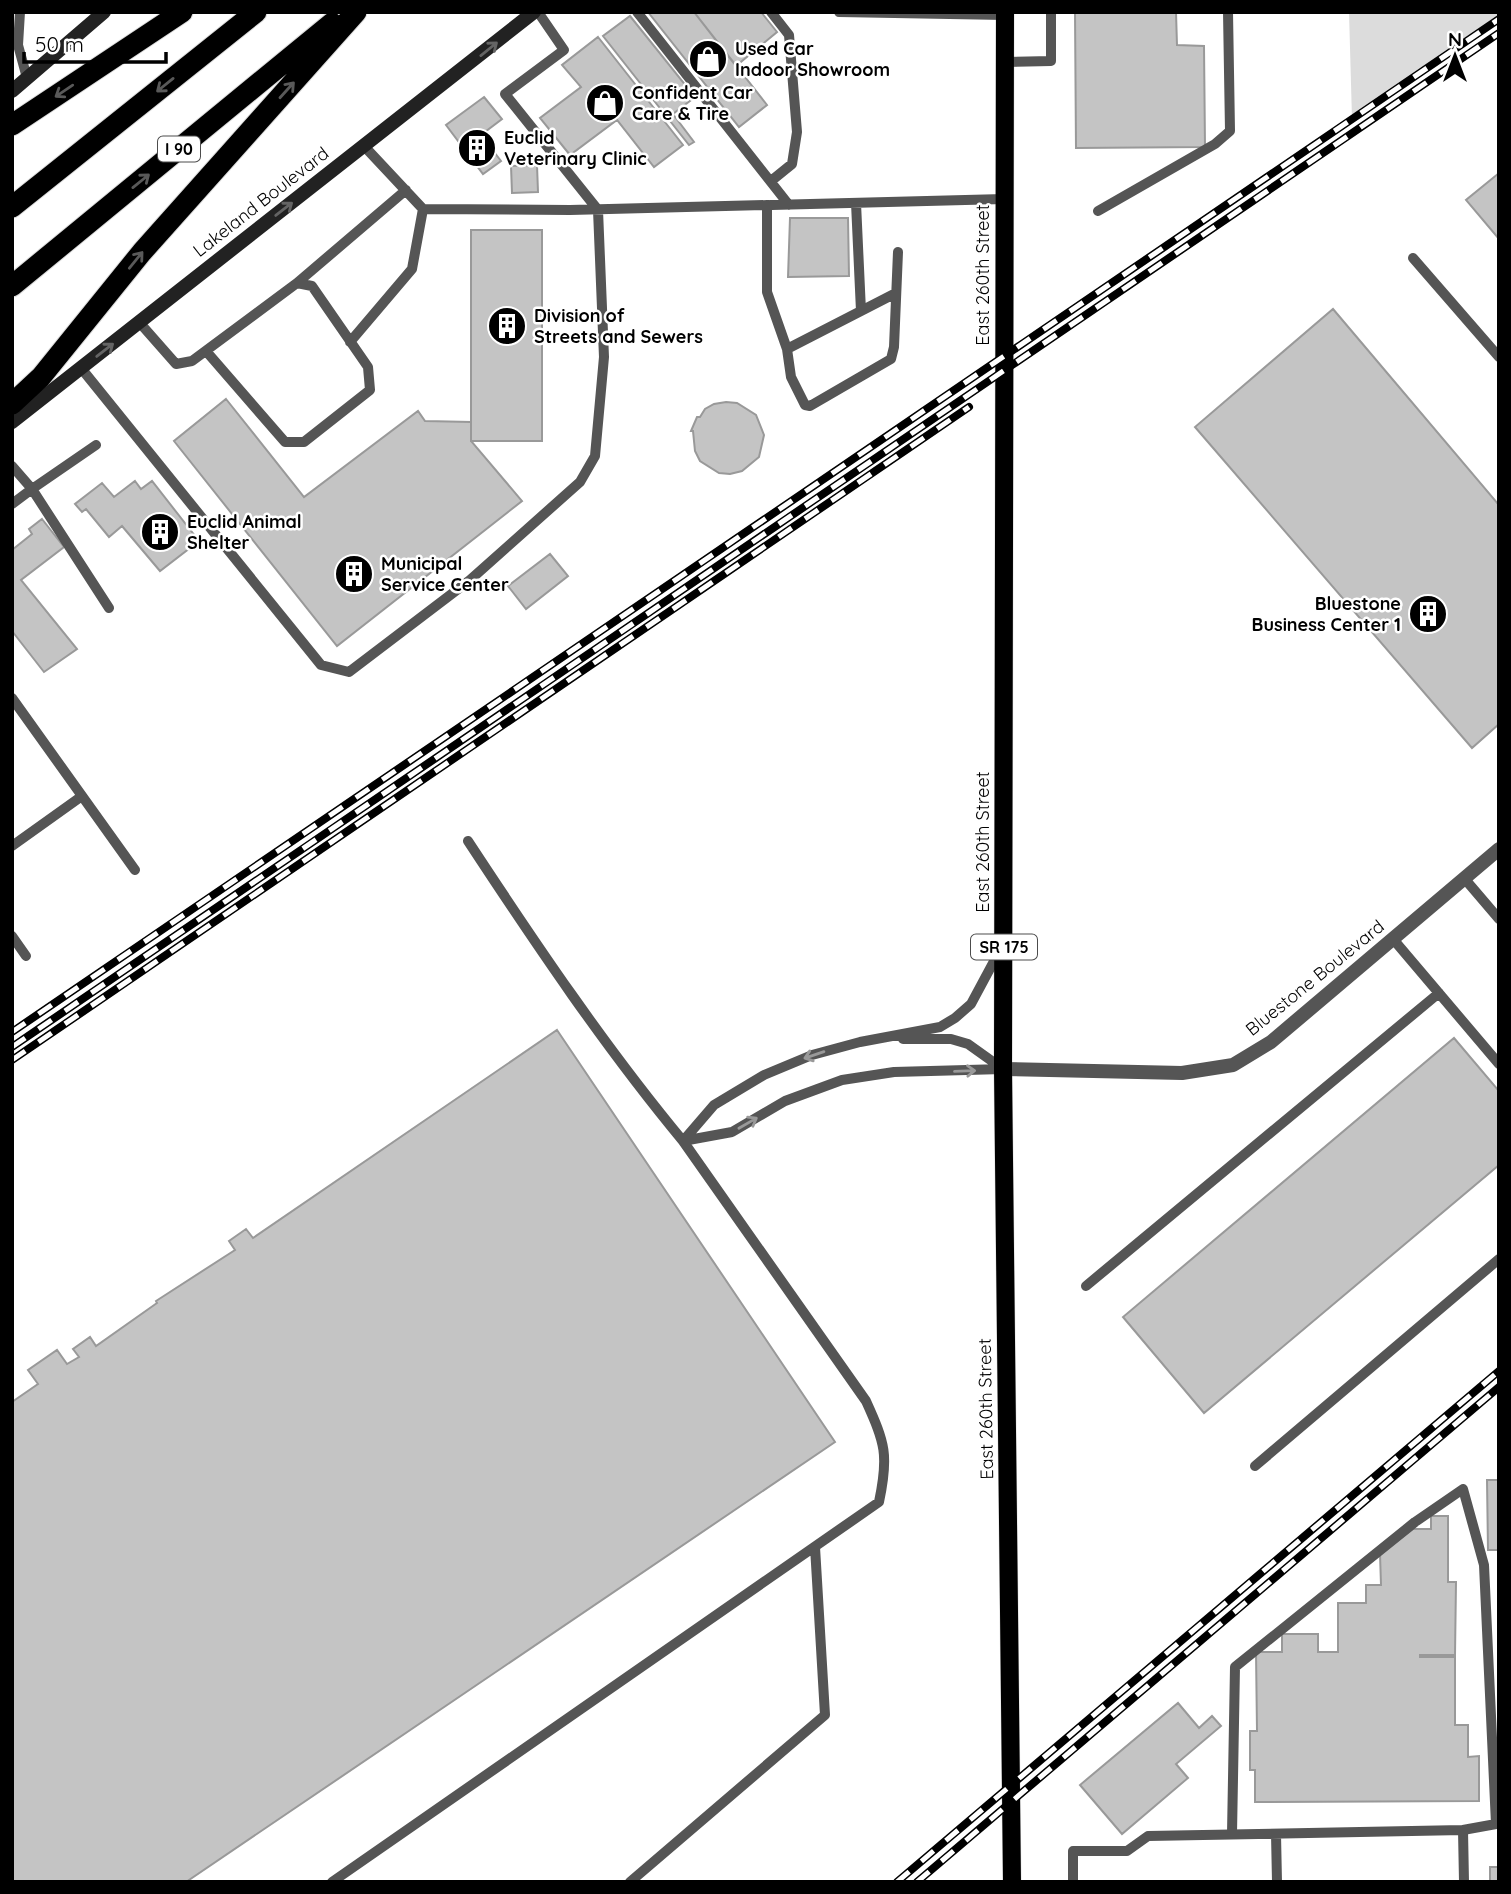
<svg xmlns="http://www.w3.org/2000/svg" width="1511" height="1894" viewBox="0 0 1511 1894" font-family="Quicksand,sans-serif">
<rect width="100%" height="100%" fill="#fff"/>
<path fill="#dcdcdc" d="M 1349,12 L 1499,12 L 1499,17 L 1352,119 Z"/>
<path fill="#c4c4c4" stroke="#999" stroke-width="2" d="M 648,12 L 694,12 L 767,105 L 739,127 Z
M 694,12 L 761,12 L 777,32 L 736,66 Z
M 1075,12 L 1176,12 L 1177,45 L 1204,46 L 1205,147 L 1076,148 Z
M 630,16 L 695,97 L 673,114 L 694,142 L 689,145 L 603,36 Z
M 598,37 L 683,145 L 654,167 L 617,120 L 570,155 L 540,118 L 581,87 L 562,65 Z
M 484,97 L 502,119 L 481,135 L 501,161 L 483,174 L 446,125 Z
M 537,165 L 538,192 L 512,193 L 511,166 Z
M 1499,173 L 1499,239 L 1466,200 Z
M 790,218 L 848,218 L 849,276 L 788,277 Z
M 471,230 L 542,230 L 542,441 L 471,441 Z
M 1333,309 L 1499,505 L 1499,724 L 1472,748 L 1195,427 Z
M 226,399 L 304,497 L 418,411 L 425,421 L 471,422 L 471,441 L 522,501 L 337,646 L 174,441 Z
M 726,402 L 737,403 L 756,415 L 764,435 L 759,457 L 742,471 L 730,474 L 719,473 L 700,461 L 695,451 L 693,431 L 691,431 L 697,417 L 700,417 L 705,409 L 714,404 Z
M 135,481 L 141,489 L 152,481 L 199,541 L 160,571 L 122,526 L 109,537 L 86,509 L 82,512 L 75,504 L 102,483 L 114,497 Z
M 42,519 L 64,547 L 21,580 L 77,649 L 44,672 L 12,631 L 12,550 L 32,534 L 29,529 Z
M 550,554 L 568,576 L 526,609 L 508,586 Z
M 557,1030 L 835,1442 L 186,1882 L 12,1882 L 12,1402 L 38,1384 L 28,1370 L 57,1350 L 67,1364 L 79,1357 L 73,1349 L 90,1337 L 96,1346 L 157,1303 L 156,1301 L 235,1250 L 229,1241 L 246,1229 L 253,1238 Z
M 1454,1038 L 1499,1091 L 1499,1165 L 1204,1413 L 1123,1317 Z
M 1487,1480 L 1499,1480 L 1499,1550 L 1488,1550 Z
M 1431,1516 L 1448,1516 L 1448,1582 L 1456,1582 L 1455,1655 L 1420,1655 L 1420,1657 L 1455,1657 L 1455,1725 L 1468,1725 L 1468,1757 L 1479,1756 L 1479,1801 L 1255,1802 L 1255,1770 L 1250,1770 L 1250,1731 L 1257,1731 L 1256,1652 L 1282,1652 L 1282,1634 L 1318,1634 L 1318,1652 L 1338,1652 L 1338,1603 L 1366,1603 L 1366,1585 L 1381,1585 L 1380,1554 L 1413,1529 L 1431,1529 Z
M 1178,1703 L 1199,1728 L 1212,1716 L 1221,1726 L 1176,1764 L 1188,1778 L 1122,1834 L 1080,1785 Z
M 1490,1867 L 1499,1867 L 1499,1882 L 1490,1882 Z"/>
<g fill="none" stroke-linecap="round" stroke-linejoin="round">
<defs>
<path id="primary" d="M 1005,12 L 1003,1069 L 1012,1882"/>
<path id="highway" d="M 12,125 L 182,12
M 12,207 L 256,12
M 12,286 L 332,23
M 12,404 L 41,377 L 142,252 L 356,12"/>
</defs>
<use href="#primary" stroke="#dbdbdb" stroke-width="19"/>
<use href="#highway" stroke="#dbdbdb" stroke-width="23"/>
<path stroke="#555" stroke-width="10" d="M 20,12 L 18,45 L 27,78
M 637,12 L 789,205
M 839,12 L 1005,15
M 1005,62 L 1051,61 L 1051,12
M 364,146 L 423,209 L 570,210 L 1004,199
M 771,181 L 792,164 L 797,132 L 789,35 L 771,12
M 856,203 L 861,311
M 767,205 L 767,292 L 787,349 L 791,377 L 805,405 L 810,406 L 891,359 L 894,347 L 898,252
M 1098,211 L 1215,144 L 1230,131 L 1228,12
M 1413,258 L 1499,357
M 297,283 L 406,190
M 139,322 L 176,364 L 192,361 L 297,283 L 312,286 L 368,367 L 370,390 L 304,442 L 285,442 L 206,351
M 350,342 L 412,269 L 423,209
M 787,349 L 896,293
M 81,368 L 321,665 L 349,672 L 470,580 L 580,482 L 595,456 L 604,357 L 598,210 L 505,94 L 564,50 L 538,12
M 96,445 L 32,489 L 109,608
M 12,466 L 32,489 L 12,504
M 12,698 L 135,870
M 12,846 L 82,796
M 1464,878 L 1499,919
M 12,936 L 26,956
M 1393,939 L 1499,1064
M 903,1039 L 951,1039 L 968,1044 L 1003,1069
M 683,1141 L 714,1105 L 764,1075 L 812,1055 L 860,1042 L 940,1027 L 955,1018 L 971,1004 L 1000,950
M 683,1141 L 732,1132 L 785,1101 L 842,1080 L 894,1072 L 1003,1069
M 1086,1286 L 1439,993
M 1255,1466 L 1499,1259
M 1232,1834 L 1235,1667 L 1415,1522 L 1463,1489 L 1484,1565 L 1496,1824 L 1463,1830
M 1276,1834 L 1277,1882
M 332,1882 L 879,1502 C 889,1455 885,1443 866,1401 L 683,1141 C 605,1047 535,943 468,841
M 630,1882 L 825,1715 L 815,1547
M 1073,1882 L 1073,1851 L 1127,1851 L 1148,1836 L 1463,1830 L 1464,1882"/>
<path stroke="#555" stroke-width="14" d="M 1003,1069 L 1182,1073 L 1233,1065 L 1271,1042 L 1499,849"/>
<path stroke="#222" stroke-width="14" d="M 12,91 L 104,12
M 12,422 L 534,12"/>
<use href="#primary" stroke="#000" stroke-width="18"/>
<use href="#highway" stroke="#000" stroke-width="21"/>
<defs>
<path id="rail" d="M 12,1032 L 1499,19
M 12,1047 L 1499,33
M 12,1060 L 969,407
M 897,1882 L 1499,1371
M 917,1882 L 1499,1387"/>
</defs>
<use href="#rail" stroke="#000" stroke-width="8"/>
<use href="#rail" stroke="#fff" stroke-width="5" stroke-dasharray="16" stroke-linecap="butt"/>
</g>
<defs><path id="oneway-shaft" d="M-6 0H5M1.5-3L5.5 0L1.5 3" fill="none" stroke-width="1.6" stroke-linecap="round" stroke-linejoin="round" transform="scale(1.75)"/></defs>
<g stroke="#646464">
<use href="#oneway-shaft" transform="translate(489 49) rotate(-39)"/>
<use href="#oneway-shaft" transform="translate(284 209) rotate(-38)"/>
<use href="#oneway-shaft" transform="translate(105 350) rotate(-38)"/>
</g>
<g stroke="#595959">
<use href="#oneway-shaft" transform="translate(165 85) rotate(141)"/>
<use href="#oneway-shaft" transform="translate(287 90) rotate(-48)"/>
<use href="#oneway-shaft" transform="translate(64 91) rotate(146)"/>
<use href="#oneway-shaft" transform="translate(141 181) rotate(-39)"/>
<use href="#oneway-shaft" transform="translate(136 260) rotate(-51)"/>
</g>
<g stroke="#999">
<use href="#oneway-shaft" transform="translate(814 1055) rotate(161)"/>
<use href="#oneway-shaft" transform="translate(965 1071) rotate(-2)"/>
<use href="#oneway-shaft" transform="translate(748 1123) rotate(-30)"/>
</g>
<defs>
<symbol id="shop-disc" viewBox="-11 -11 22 22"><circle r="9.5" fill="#000" stroke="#fff"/><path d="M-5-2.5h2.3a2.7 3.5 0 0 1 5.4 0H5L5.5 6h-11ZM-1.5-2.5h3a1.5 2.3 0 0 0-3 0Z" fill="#fff"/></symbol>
<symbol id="building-disc" viewBox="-11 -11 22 22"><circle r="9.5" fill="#000" stroke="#fff"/><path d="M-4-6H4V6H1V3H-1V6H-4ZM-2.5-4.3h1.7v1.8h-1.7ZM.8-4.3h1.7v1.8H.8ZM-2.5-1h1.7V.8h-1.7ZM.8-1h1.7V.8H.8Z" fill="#fff"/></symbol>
</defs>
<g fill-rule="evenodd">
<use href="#shop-disc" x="686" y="37" width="44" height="44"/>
<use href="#shop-disc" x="583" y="81" width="44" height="44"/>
<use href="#building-disc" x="455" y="126" width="44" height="44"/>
<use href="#building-disc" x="485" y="304" width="44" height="44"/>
<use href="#building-disc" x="138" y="510" width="44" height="44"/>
<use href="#building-disc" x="332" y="552" width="44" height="44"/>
<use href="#building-disc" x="1406" y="592" width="44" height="44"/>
</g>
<g text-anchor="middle" stroke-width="5" stroke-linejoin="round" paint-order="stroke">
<g fill="#fff" stroke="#4c4c4c" stroke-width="2">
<rect x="158" y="136.5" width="42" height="25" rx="5"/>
<rect x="971" y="934.5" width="66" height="25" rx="5"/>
</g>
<g font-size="16" font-weight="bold" fill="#000">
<text x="179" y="155">I 90</text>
<text x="1004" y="953">SR 175</text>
</g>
<g font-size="18" font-weight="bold" fill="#000" stroke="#fff" text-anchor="start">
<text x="735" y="55">Used Car<tspan x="735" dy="21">Indoor Showroom</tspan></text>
<text x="632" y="99">Confident Car<tspan x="632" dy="21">Care &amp; Tire</tspan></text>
<text x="504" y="144">Euclid<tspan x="504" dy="21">Veterinary Clinic</tspan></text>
<text x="534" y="322">Division of<tspan x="534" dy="21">Streets and Sewers</tspan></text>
<text x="187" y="528">Euclid Animal<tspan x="187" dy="21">Shelter</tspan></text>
<text x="381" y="570">Municipal<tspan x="381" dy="21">Service Center</tspan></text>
<text x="1401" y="610" text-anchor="end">Bluestone<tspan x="1401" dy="21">Business Center 1</tspan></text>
</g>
<g font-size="18" fill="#000" stroke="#fff">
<text transform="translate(261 202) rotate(-38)" y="6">Lakeland Boulevard</text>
<text transform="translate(983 275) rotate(-90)" y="6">East 260th Street</text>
<text transform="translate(983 842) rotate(-90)" y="6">East 260th Street</text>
<text transform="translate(1315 978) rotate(-39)" y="6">Bluestone Boulevard</text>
<text transform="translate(986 1409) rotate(-91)" y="6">East 260th Street</text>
</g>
</g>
<rect width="1511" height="1894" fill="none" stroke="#000000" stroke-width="28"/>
<g transform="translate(1455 56)" stroke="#ffffff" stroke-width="5" paint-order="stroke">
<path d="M0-5L12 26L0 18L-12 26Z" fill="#000000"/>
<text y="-10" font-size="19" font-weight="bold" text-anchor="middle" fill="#000000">N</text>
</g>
<path d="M24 52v10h142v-10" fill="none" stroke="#000000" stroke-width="3.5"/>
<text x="35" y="52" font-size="21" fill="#000000" stroke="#ffffff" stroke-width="5" paint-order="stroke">50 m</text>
</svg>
